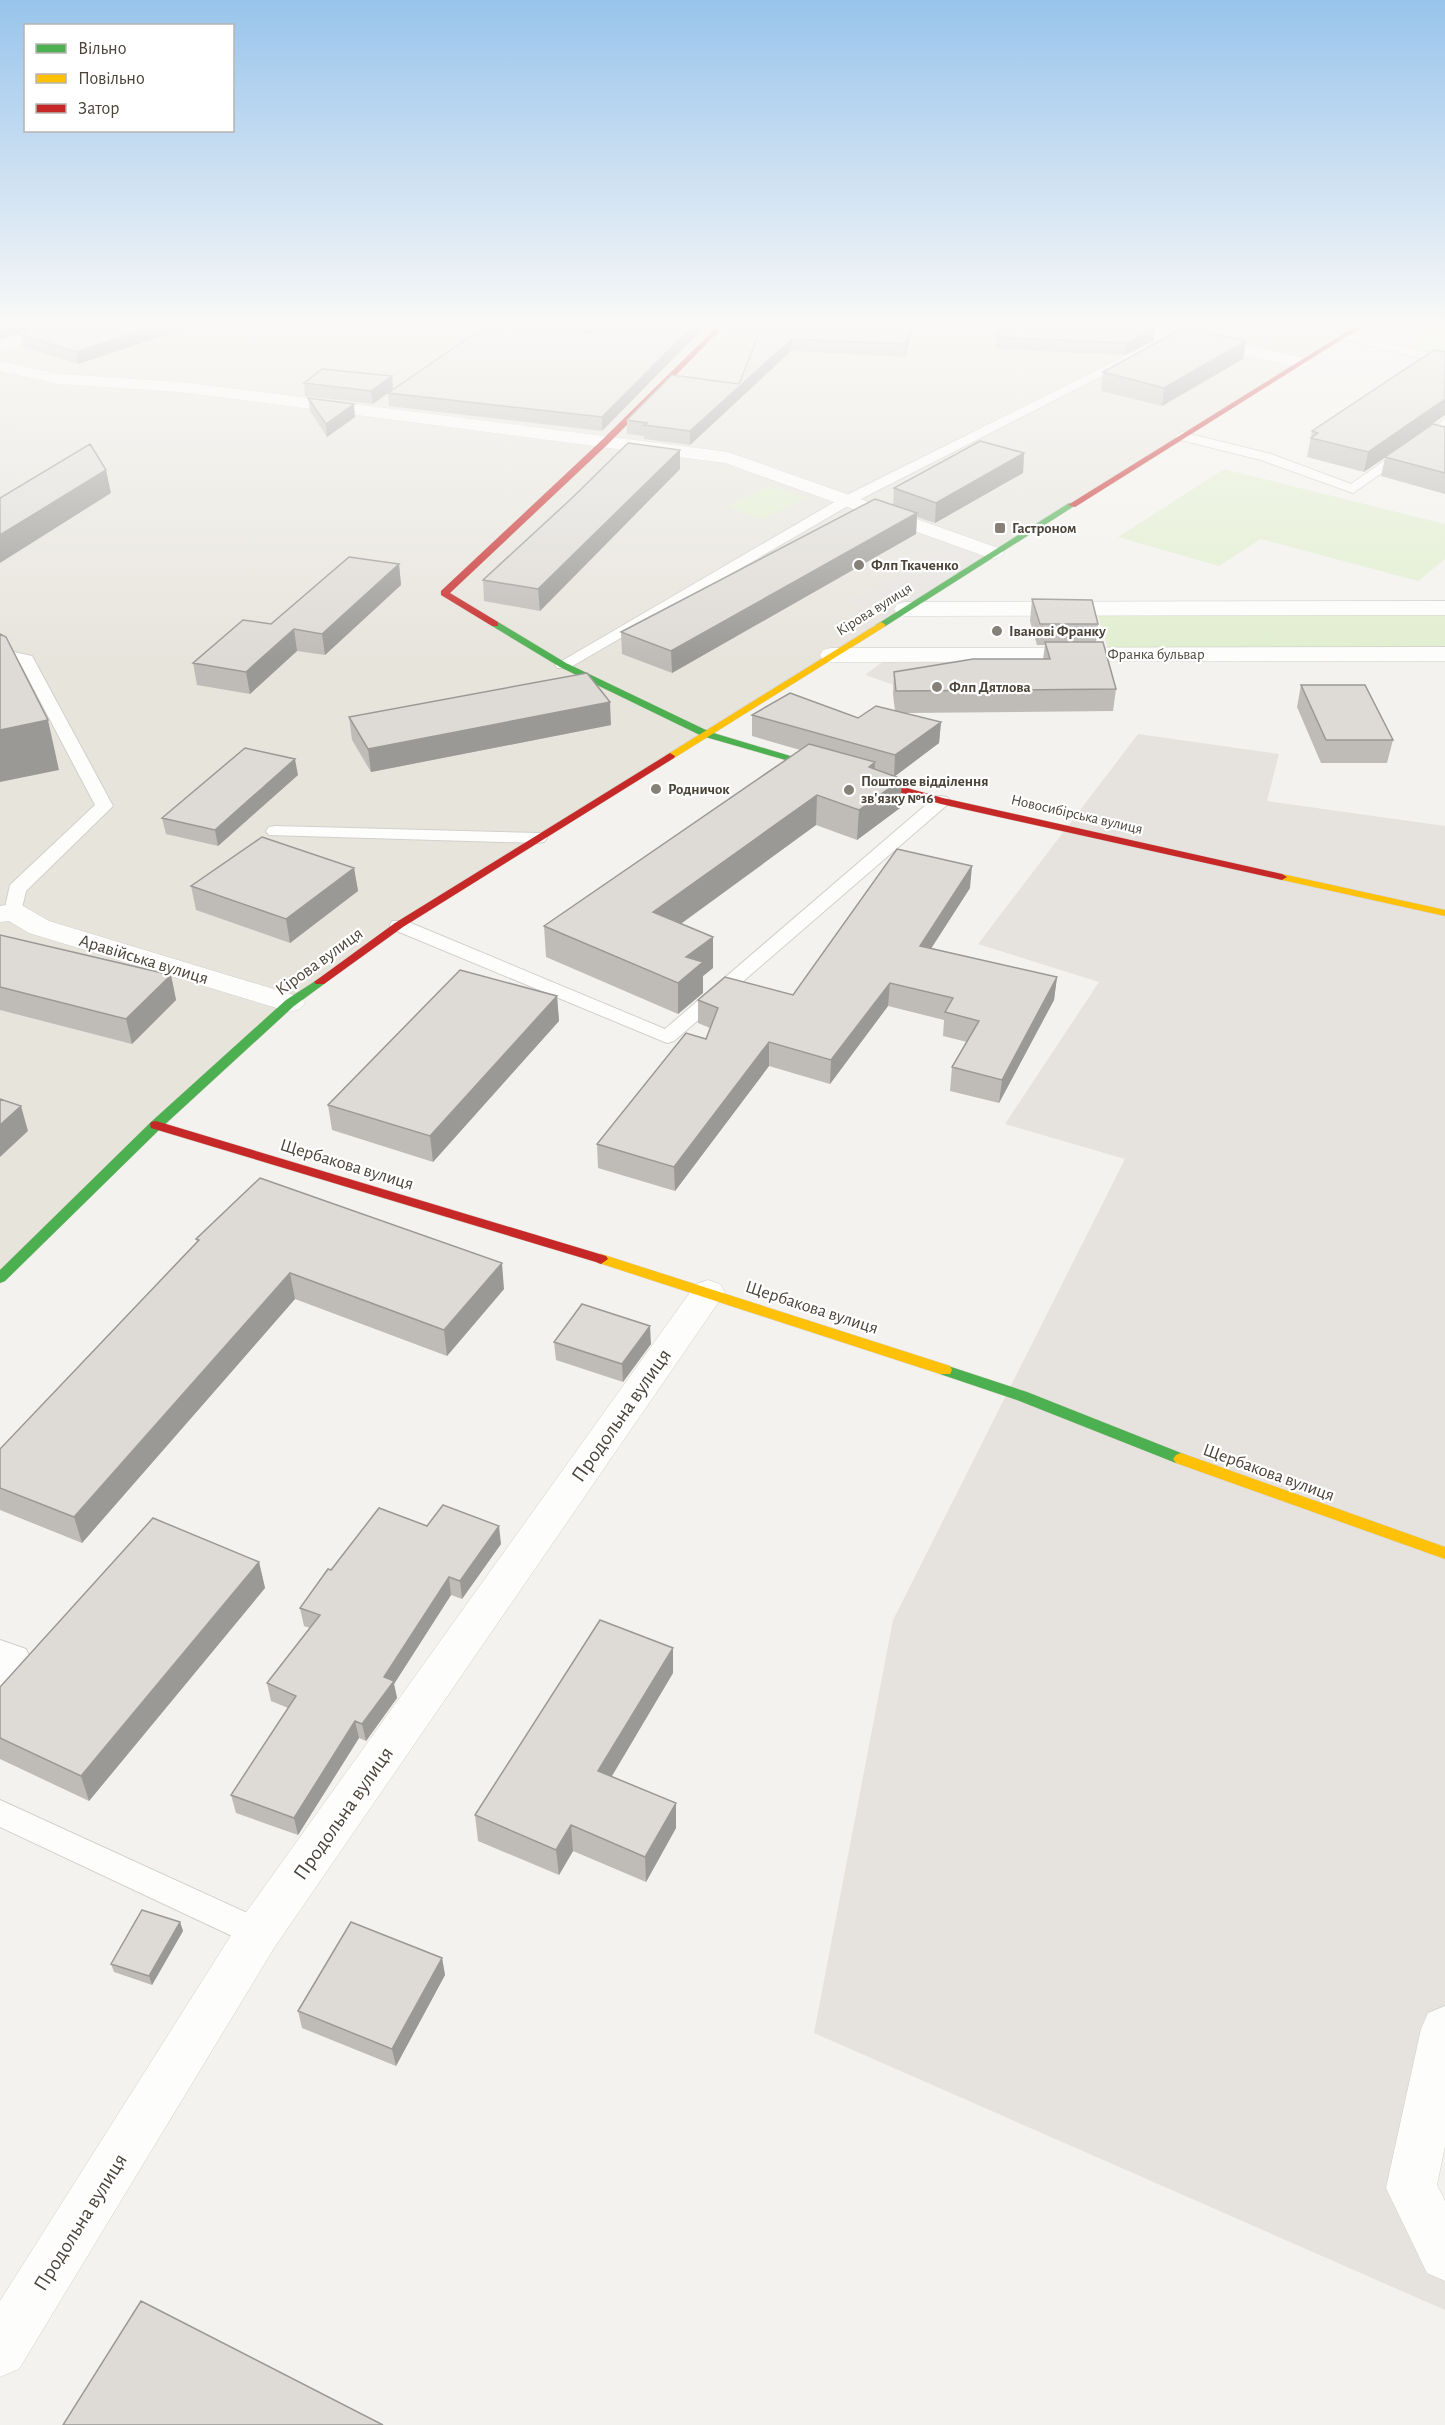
<svg xmlns="http://www.w3.org/2000/svg" width="1445" height="2425" viewBox="0 0 1445 2425" font-family="'Alegreya Sans',sans-serif">
<rect width="100%" height="100%" fill="#f4f2ee"/>
<path fill="#e7e4dc" d="M 0,323 L 1365,323 L 399,925 L 290,1003 L 0,1278 Z"/>
<path fill="#e6e2de" d="M 1138,734 L 1279,754 L 1267,801 L 1445,826 L 1445,2029 L 1411,2188 L 1445,2255 L 1445,2310 L 814,2033 L 893,1620 L 1125,1159 L 1005,1124 L 1099,982 L 978,944 Z"/>
<path fill="#e1eecf" d="M 1443,323 L 1445,356 L 1404,347 Z
M 1224,469 L 1445,524 L 1445,559 L 1418,581 L 1261,539 L 1219,566 L 1118,537 Z
M 769,486 L 806,498 L 763,519 L 727,507 Z
M 1445,608 L 1445,654 L 1110,655 L 1096,610 Z"/>
<path fill="#e6e3df" d="M 0,382 L 96,396 L 14,433 L 73,450 L 0,486 Z
M 948,546 L 988,558 L 886,621 L 854,601 Z
M 892,655 L 973,655 L 923,695 L 865,675 Z"/>
<g fill="none" stroke-linecap="round" stroke-linejoin="round">
<defs>
<path id="lane" d="M 1342,333 L 1445,356 L 1445,364 L 1338,338 L 1338,334 Z
M 1149,344 L 1153,346 L 1153,350 L 853,503 L 569,668 L 557,668 L 555,665 L 843,497 Z
M 1445,419 L 1445,429 L 1353,493 L 1261,460 L 1177,439 L 1176,436 L 1182,432 L 1271,454 L 1351,484 Z
M 0,649 L 32,656 L 113,806 L 26,891 L 20,916 L 6,916 L 4,912 L 10,885 L 95,805 L 20,663 L 0,659 Z
M 941,796 L 947,797 L 950,801 L 947,805 L 674,1041 L 667,1043 L 392,929 L 390,925 L 392,921 L 406,921 L 665,1029 L 935,797 Z
M 275,826 L 538,833 L 544,834 L 547,838 L 544,842 L 538,843 L 269,835 L 266,831 L 269,827 Z
M 0,1640 L 26,1649 L 30,1657 L 10,1683 L 0,1687 Z
M 0,1800 L 269,1923 L 274,1933 L 269,1943 L 258,1947 L 247,1943 L 0,1827 Z"/>
<path id="street" d="M 55,323 L 78,323 L 76,327 L 0,352 L 0,341 Z
M 929,323 L 1034,323 L 1049,324 L 1051,328 L 1043,333 L 937,328 Z
M 1110,326 L 1174,331 L 1301,357 L 1307,358 L 1310,362 L 1307,366 L 1301,367 L 1174,341 L 1104,335 L 1102,331 L 1104,327 Z
M 0,361 L 59,374 L 181,382 L 728,452 L 1001,549 L 1004,553 L 1001,557 L 994,559 L 987,557 L 725,463 L 181,392 L 59,384 L 0,371 Z
M 1445,601 L 1445,615 L 905,616 L 897,614 L 894,609 L 897,604 L 905,602 Z
M 1445,647 L 1445,661 L 831,662 L 823,660 L 820,655 L 823,650 L 831,648 Z
M 13,904 L 23,906 L 49,921 L 300,997 L 305,1003 L 300,1009 L 290,1012 L 280,1009 L 29,933 L 9,921 L 0,922 L 0,906 Z
M 708,1280 L 720,1284 L 725,1292 L 720,1300 L 274,1948 L 19,2369 L 0,2377 L 0,2301 L 242,1918 L 696,1284 Z
M 1445,2006 L 1445,2146 L 1437,2185 L 1445,2201 L 1445,2281 L 1427,2273 L 1386,2188 L 1421,2029 L 1428,2013 Z"/>
<path id="fast" d="M 1069,503 L 1076,505 L 884,627 L 876,625 Z
M 492,622 L 498,622 L 566,663 L 710,732 L 847,773 L 842,776 L 838,775 L 702,736 L 560,667 L 492,626 Z
M 320,978 L 324,980 L 326,982 L 324,984 L 294,1006 L 161,1128 L 5,1281 L 0,1283 L 0,1270 L 151,1122 L 286,1000 Z
M 945,1365 L 1027,1392 L 1186,1455 L 1189,1459 L 1186,1463 L 1176,1463 L 1017,1400 L 940,1374 L 938,1370 L 940,1366 Z"/>
<path id="slow" d="M 881,622 L 886,625 L 884,627 L 674,758 L 670,759 L 665,756 Z
M 1282,874 L 1445,910 L 1445,916 L 1278,879 L 1277,877 Z
M 601,1254 L 950,1366 L 952,1370 L 950,1374 L 940,1374 L 596,1262 L 594,1259 Z
M 1181,1453 L 1445,1547 L 1445,1559 L 1176,1463 L 1173,1459 L 1176,1455 Z"/>
<path id="jam" d="M 721,323 L 727,323 L 608,444 L 450,593 L 498,622 L 498,626 L 492,626 L 441,595 L 441,591 L 602,440 Z
M 1361,323 L 1368,323 L 1075,507 L 1068,505 Z
M 670,753 L 675,756 L 674,758 L 403,927 L 324,984 L 316,984 L 314,982 L 395,923 Z
M 842,770 L 943,798 L 1282,874 L 1287,877 L 1282,880 L 941,804 L 838,775 L 837,773 Z
M 156,1121 L 606,1256 L 608,1259 L 601,1264 L 596,1262 L 151,1128 L 150,1125 L 151,1122 Z"/>
</defs>
<use href="#lane" stroke="#d2d0cb" stroke-width="2"/>
<use href="#street" stroke="#d2d0cb" stroke-width="1"/>
<use href="#fast" stroke="#d3cfc5" stroke-width="1"/>
<use href="#slow" stroke="#d3cfc5" stroke-width="1"/>
<use href="#jam" stroke="#d3cfc5" stroke-width="1"/>
<use href="#lane" fill="#fdfdfc" fill-rule="evenodd"/>
<use href="#street" fill="#fdfdfc" fill-rule="evenodd"/>
<use href="#fast" fill="#4caf50" fill-rule="evenodd"/>
<use href="#slow" fill="#ffc107" fill-rule="evenodd"/>
<use href="#jam" fill="#c62828" fill-rule="evenodd"/>
</g>
<path fill="#bfbcb8" d="M 59,323 L 202,323 L 78,364 L 23,347 L 21,335 Z
M 490,323 L 603,323 L 590,333 L 595,333 L 607,323 L 712,323 L 706,329 L 702,329 L 602,431 L 389,406 L 388,393 L 373,404 L 305,396 L 304,383 L 392,376 L 393,389 Z
M 728,323 L 914,323 L 905,357 L 791,351 L 690,445 L 644,439 L 644,436 L 627,434 L 627,420 L 739,384 L 758,334 L 728,331 Z
M 999,323 L 1153,341 L 1124,355 L 996,349 Z
M 1048,323 L 1159,323 L 1158,327 Z
M 1243,359 L 1162,406 L 1101,391 L 1103,372 Z
M 308,398 L 355,417 L 327,437 L 310,411 Z
M 1445,427 L 1445,494 L 1381,476 L 1385,458 L 1364,472 L 1307,457 L 1312,431 Z
M 680,450 L 680,469 L 540,611 L 484,601 L 483,580 Z
M 1024,453 L 1023,473 L 935,523 L 917,517 L 916,534 L 672,673 L 622,654 L 621,632 L 893,505 L 894,488 Z
M 399,564 L 401,585 L 325,655 L 297,651 L 250,694 L 197,685 L 193,663 L 271,624 Z
M 1032,599 L 1098,624 L 1096,642 L 1116,689 L 1113,711 L 905,713 L 941,722 L 939,743 L 895,776 L 902,779 L 900,808 L 857,840 L 816,825 L 681,924 L 713,968 L 703,976 L 703,993 L 678,1014 L 546,957 L 544,926 L 800,750 L 752,736 L 752,715 L 858,718 L 895,711 L 893,694 L 894,672 L 1043,659 L 1045,645 L 1037,645 L 1030,621 Z
M 1301,685 L 1393,740 L 1387,763 L 1321,763 L 1297,707 Z
M 349,717 L 611,725 L 371,772 L 352,740 Z
M 298,775 L 218,846 L 166,834 L 162,818 Z
M 354,868 L 358,891 L 290,943 L 196,910 L 191,886 Z
M 970,888 L 931,948 L 1057,977 L 1054,1000 L 999,1103 L 950,1091 L 952,1067 L 967,1042 L 943,1036 L 944,1020 L 888,1006 L 830,1084 L 769,1066 L 675,1191 L 598,1168 L 597,1144 L 706,1039 L 710,1028 L 698,1023 L 698,1000 L 793,995 Z
M 0,935 L 171,975 L 176,1000 L 132,1044 L 0,1010 Z
M 557,996 L 559,1021 L 433,1162 L 332,1130 L 328,1105 Z
M 196,1239 L 504,1289 L 447,1356 L 295,1299 L 82,1543 L 0,1510 L 0,1449 L 197,1242 Z
M 554,1342 L 651,1344 L 623,1382 L 556,1360 Z
M 427,1526 L 501,1544 L 462,1599 L 451,1595 L 394,1684 L 397,1698 L 366,1741 L 359,1738 L 298,1835 L 236,1813 L 231,1795 L 288,1708 L 271,1701 L 267,1683 L 310,1628 L 304,1626 L 300,1608 L 331,1570 Z
M 259,1562 L 265,1588 L 89,1801 L 0,1759 L 0,1687 Z
M 673,1673 L 612,1776 L 676,1803 L 676,1828 L 646,1882 L 573,1851 L 559,1875 L 478,1841 L 475,1815 Z
M 180,1922 L 183,1931 L 152,1985 L 114,1972 L 111,1964 Z
M 442,1958 L 445,1975 L 396,2066 L 302,2028 L 298,2011 Z"/>
<path fill="#9b9996" d="M 11,323 L 49,323 L 0,339 L 0,326 Z
M 165,323 L 202,323 L 78,364 L 76,352 Z
M 588,323 L 603,323 L 585,338 L 583,331 L 584,326 Z
M 696,323 L 702,323 L 702,329 L 602,431 L 602,417 Z
M 706,323 L 712,323 L 706,329 Z
M 911,323 L 914,323 L 905,357 L 906,344 Z
M 1155,328 L 1153,341 L 1124,355 L 1126,343 Z
M 792,339 L 791,351 L 690,445 L 690,431 Z
M 1246,341 L 1243,359 L 1162,406 L 1164,388 Z
M 392,376 L 393,389 L 373,404 L 371,391 Z
M 1445,399 L 1445,415 L 1364,472 L 1368,452 Z
M 354,404 L 355,417 L 327,437 L 326,424 Z
M 680,450 L 680,469 L 540,611 L 538,589 Z
M 1024,453 L 1023,473 L 935,523 L 936,503 Z
M 106,470 L 111,493 L 0,563 L 0,535 Z
M 917,513 L 916,534 L 672,673 L 671,651 Z
M 399,564 L 401,585 L 325,655 L 322,634 Z
M 294,629 L 297,651 L 250,694 L 246,672 Z
M 610,702 L 611,725 L 371,772 L 368,749 Z
M 48,720 L 59,770 L 0,782 L 0,730 Z
M 941,722 L 939,743 L 894,777 L 895,755 Z
M 295,759 L 298,775 L 218,846 L 215,830 Z
M 875,762 L 874,792 L 869,767 Z
M 902,779 L 900,808 L 857,840 L 859,810 Z
M 817,795 L 816,825 L 654,943 L 653,912 Z
M 972,866 L 970,888 L 918,969 L 920,946 Z
M 354,868 L 358,891 L 290,943 L 286,919 Z
M 713,937 L 713,968 L 703,976 L 703,993 L 678,1014 L 678,983 L 686,957 Z
M 171,975 L 176,1000 L 132,1044 L 126,1019 Z
M 1057,977 L 1054,1000 L 999,1103 L 1002,1080 Z
M 890,983 L 888,1006 L 830,1084 L 831,1060 Z
M 557,996 L 559,1021 L 433,1162 L 430,1136 Z
M 769,1042 L 769,1066 L 675,1191 L 674,1167 Z
M 21,1106 L 28,1131 L 0,1157 L 0,1125 Z
M 502,1263 L 504,1289 L 447,1356 L 444,1330 Z
M 290,1273 L 295,1299 L 82,1543 L 74,1517 Z
M 650,1326 L 651,1344 L 623,1382 L 622,1364 Z
M 499,1526 L 501,1544 L 462,1599 L 460,1581 Z
M 259,1562 L 265,1588 L 89,1801 L 81,1776 Z
M 449,1577 L 451,1595 L 394,1684 L 397,1698 L 366,1741 L 362,1724 L 384,1677 Z
M 673,1648 L 673,1673 L 600,1796 L 598,1771 Z
M 355,1721 L 359,1738 L 298,1835 L 294,1818 Z
M 676,1803 L 676,1828 L 646,1882 L 645,1857 Z
M 571,1825 L 573,1851 L 559,1875 L 556,1850 Z
M 180,1922 L 183,1931 L 152,1985 L 149,1976 Z
M 442,1958 L 445,1975 L 396,2066 L 392,2049 Z"/>
<path fill="#dedbd6" stroke="#9b9996" stroke-width="1.5" d="M 0,323 L 11,323 L 0,326 Z
M 59,323 L 165,323 L 76,352 L 21,335 Z
M 490,323 L 588,323 L 584,326 L 583,331 L 585,334 L 595,333 L 607,323 L 696,323 L 602,417 L 388,393 Z
M 763,323 L 911,323 L 906,344 L 792,339 L 690,431 L 644,425 L 647,423 L 627,420 L 672,375 L 739,384 Z
M 999,323 L 1031,323 L 1155,328 L 1126,343 L 997,337 Z
M 1185,327 L 1246,341 L 1164,388 L 1103,372 Z
M 1434,350 L 1443,352 L 1445,351 L 1445,399 L 1368,452 L 1311,438 L 1318,433 L 1312,431 Z
M 322,369 L 392,376 L 371,391 L 304,383 Z
M 308,398 L 354,404 L 326,424 Z
M 1433,424 L 1445,427 L 1445,473 L 1385,457 Z
M 980,441 L 1024,453 L 936,503 L 894,488 Z
M 628,443 L 680,450 L 538,589 L 483,580 L 572,498 Z
M 90,444 L 106,470 L 0,535 L 0,498 Z
M 875,499 L 917,513 L 671,651 L 621,632 Z
M 349,557 L 399,564 L 322,634 L 294,629 L 246,672 L 193,663 L 243,620 L 271,624 Z
M 1032,599 L 1092,600 L 1098,624 L 1040,624 Z
M 0,634 L 6,637 L 48,720 L 0,730 Z
M 1045,642 L 1103,642 L 1116,689 L 896,691 L 894,672 L 973,659 L 1050,659 Z
M 587,673 L 610,702 L 368,749 L 349,717 Z
M 1301,685 L 1365,685 L 1393,740 L 1326,740 Z
M 790,693 L 858,718 L 876,706 L 941,722 L 895,755 L 752,715 Z
M 809,744 L 875,762 L 869,767 L 902,779 L 859,810 L 817,795 L 653,912 L 713,937 L 686,957 L 703,962 L 678,983 L 544,926 Z
M 245,748 L 295,759 L 215,830 L 162,818 Z
M 262,837 L 354,868 L 286,919 L 191,886 Z
M 897,849 L 972,866 L 920,946 L 1057,977 L 1002,1080 L 952,1067 L 979,1021 L 945,1012 L 953,998 L 890,983 L 831,1060 L 769,1042 L 674,1167 L 597,1144 L 686,1033 L 706,1039 L 718,1008 L 698,1000 L 725,977 L 793,995 Z
M 0,935 L 171,975 L 126,1019 L 0,987 Z
M 460,970 L 557,996 L 430,1136 L 328,1105 Z
M 0,1099 L 21,1106 L 0,1125 Z
M 260,1178 L 502,1263 L 444,1330 L 290,1273 L 74,1517 L 0,1488 L 0,1449 L 199,1240 L 196,1239 Z
M 582,1304 L 650,1326 L 622,1364 L 554,1342 Z
M 443,1505 L 499,1526 L 460,1581 L 449,1577 L 384,1677 L 394,1681 L 362,1724 L 355,1721 L 294,1818 L 231,1795 L 296,1696 L 267,1683 L 320,1615 L 300,1608 L 328,1569 L 331,1570 L 379,1508 L 427,1526 Z
M 153,1518 L 259,1562 L 81,1776 L 0,1738 L 0,1687 Z
M 600,1620 L 673,1648 L 598,1771 L 676,1803 L 645,1857 L 571,1825 L 556,1850 L 475,1815 Z
M 142,1910 L 180,1922 L 149,1976 L 111,1964 Z
M 351,1922 L 442,1958 L 392,2049 L 298,2011 Z
M 141,2301 L 383,2425 L 63,2425 Z"/>
<linearGradient id="sky" x2="0" y2="1"><stop stop-color="#98c4ec"/><stop offset="0.49" stop-color="#faf9f7"/><stop offset="1" stop-color="#faf9f7" stop-opacity="0"/></linearGradient>
<rect width="1445" height="662" fill="url(#sky)"/>
<g fill="#868178" stroke="#fff" stroke-width="2">
<rect x="994" y="522" width="12" height="12" rx="3"/>
<circle cx="859" cy="565" r="6"/>
<circle cx="997" cy="631" r="6"/>
<circle cx="937" cy="687" r="6"/>
<circle cx="656" cy="789" r="6"/>
<circle cx="849" cy="790" r="6"/>
</g>
<g text-anchor="middle" stroke-width="4.5" stroke-linejoin="round" paint-order="stroke">
<g font-size="15" font-weight="bold" fill="#4b4439" stroke="#fff" text-anchor="start">
<text x="1012" y="533">Гастроном</text>
<text x="871" y="570">Флп Ткаченко</text>
<text x="1009" y="636">Іванові Франку</text>
<text x="949" y="692">Флп Дятлова</text>
<text x="861" y="786">Поштове відділення<tspan x="861" dy="17">зв'язку №16</tspan></text>
<text x="668" y="794">Родничок</text>
</g>
<g font-size="15" fill="#4b4439" stroke="#fff">
<text transform="translate(874 609) rotate(-32)" y="5">Кірова вулиця</text>
<text x="1156" y="659">Франка бульвар</text>
<text transform="translate(1077 814) rotate(13)" y="5">Новосибірська вулиця</text>
</g>
<g font-size="18" fill="#4b4439" stroke="#fff">
<text transform="translate(144 959) rotate(17)" y="6">Аравійська вулиця</text>
<text transform="translate(319 961) rotate(-36)" y="6">Кірова вулиця</text>
<text transform="translate(347 1164) rotate(17)" y="6">Щербакова вулиця</text>
<text transform="translate(812 1307) rotate(18)" y="6">Щербакова вулиця</text>
<text transform="translate(1269 1472) rotate(20)" y="6">Щербакова вулиця</text>
</g>
<g font-size="21" fill="#4b4439" stroke="#fff">
<text transform="translate(621 1415) rotate(-55)" y="7">Продольна вулиця</text>
<text transform="translate(343 1813) rotate(-55)" y="7">Продольна вулиця</text>
<text transform="translate(80 2222) rotate(-58)" y="7">Продольна вулиця</text>
</g>
</g>
<rect x="24" y="24" width="210" height="108" fill="#ffffff" stroke="#b7b4b0" stroke-width="1.5"/>
<rect x="36" y="44" width="30" height="9" fill="#4caf50" stroke="#b7b4b0" stroke-width="1.5"/>
<text x="78" y="54" font-size="18" fill="#4b4439">Вільно</text>
<rect x="36" y="74" width="30" height="9" fill="#ffc107" stroke="#b7b4b0" stroke-width="1.5"/>
<text x="78" y="84" font-size="18" fill="#4b4439">Повільно</text>
<rect x="36" y="104" width="30" height="9" fill="#c62828" stroke="#b7b4b0" stroke-width="1.5"/>
<text x="78" y="114" font-size="18" fill="#4b4439">Затор</text>
</svg>
